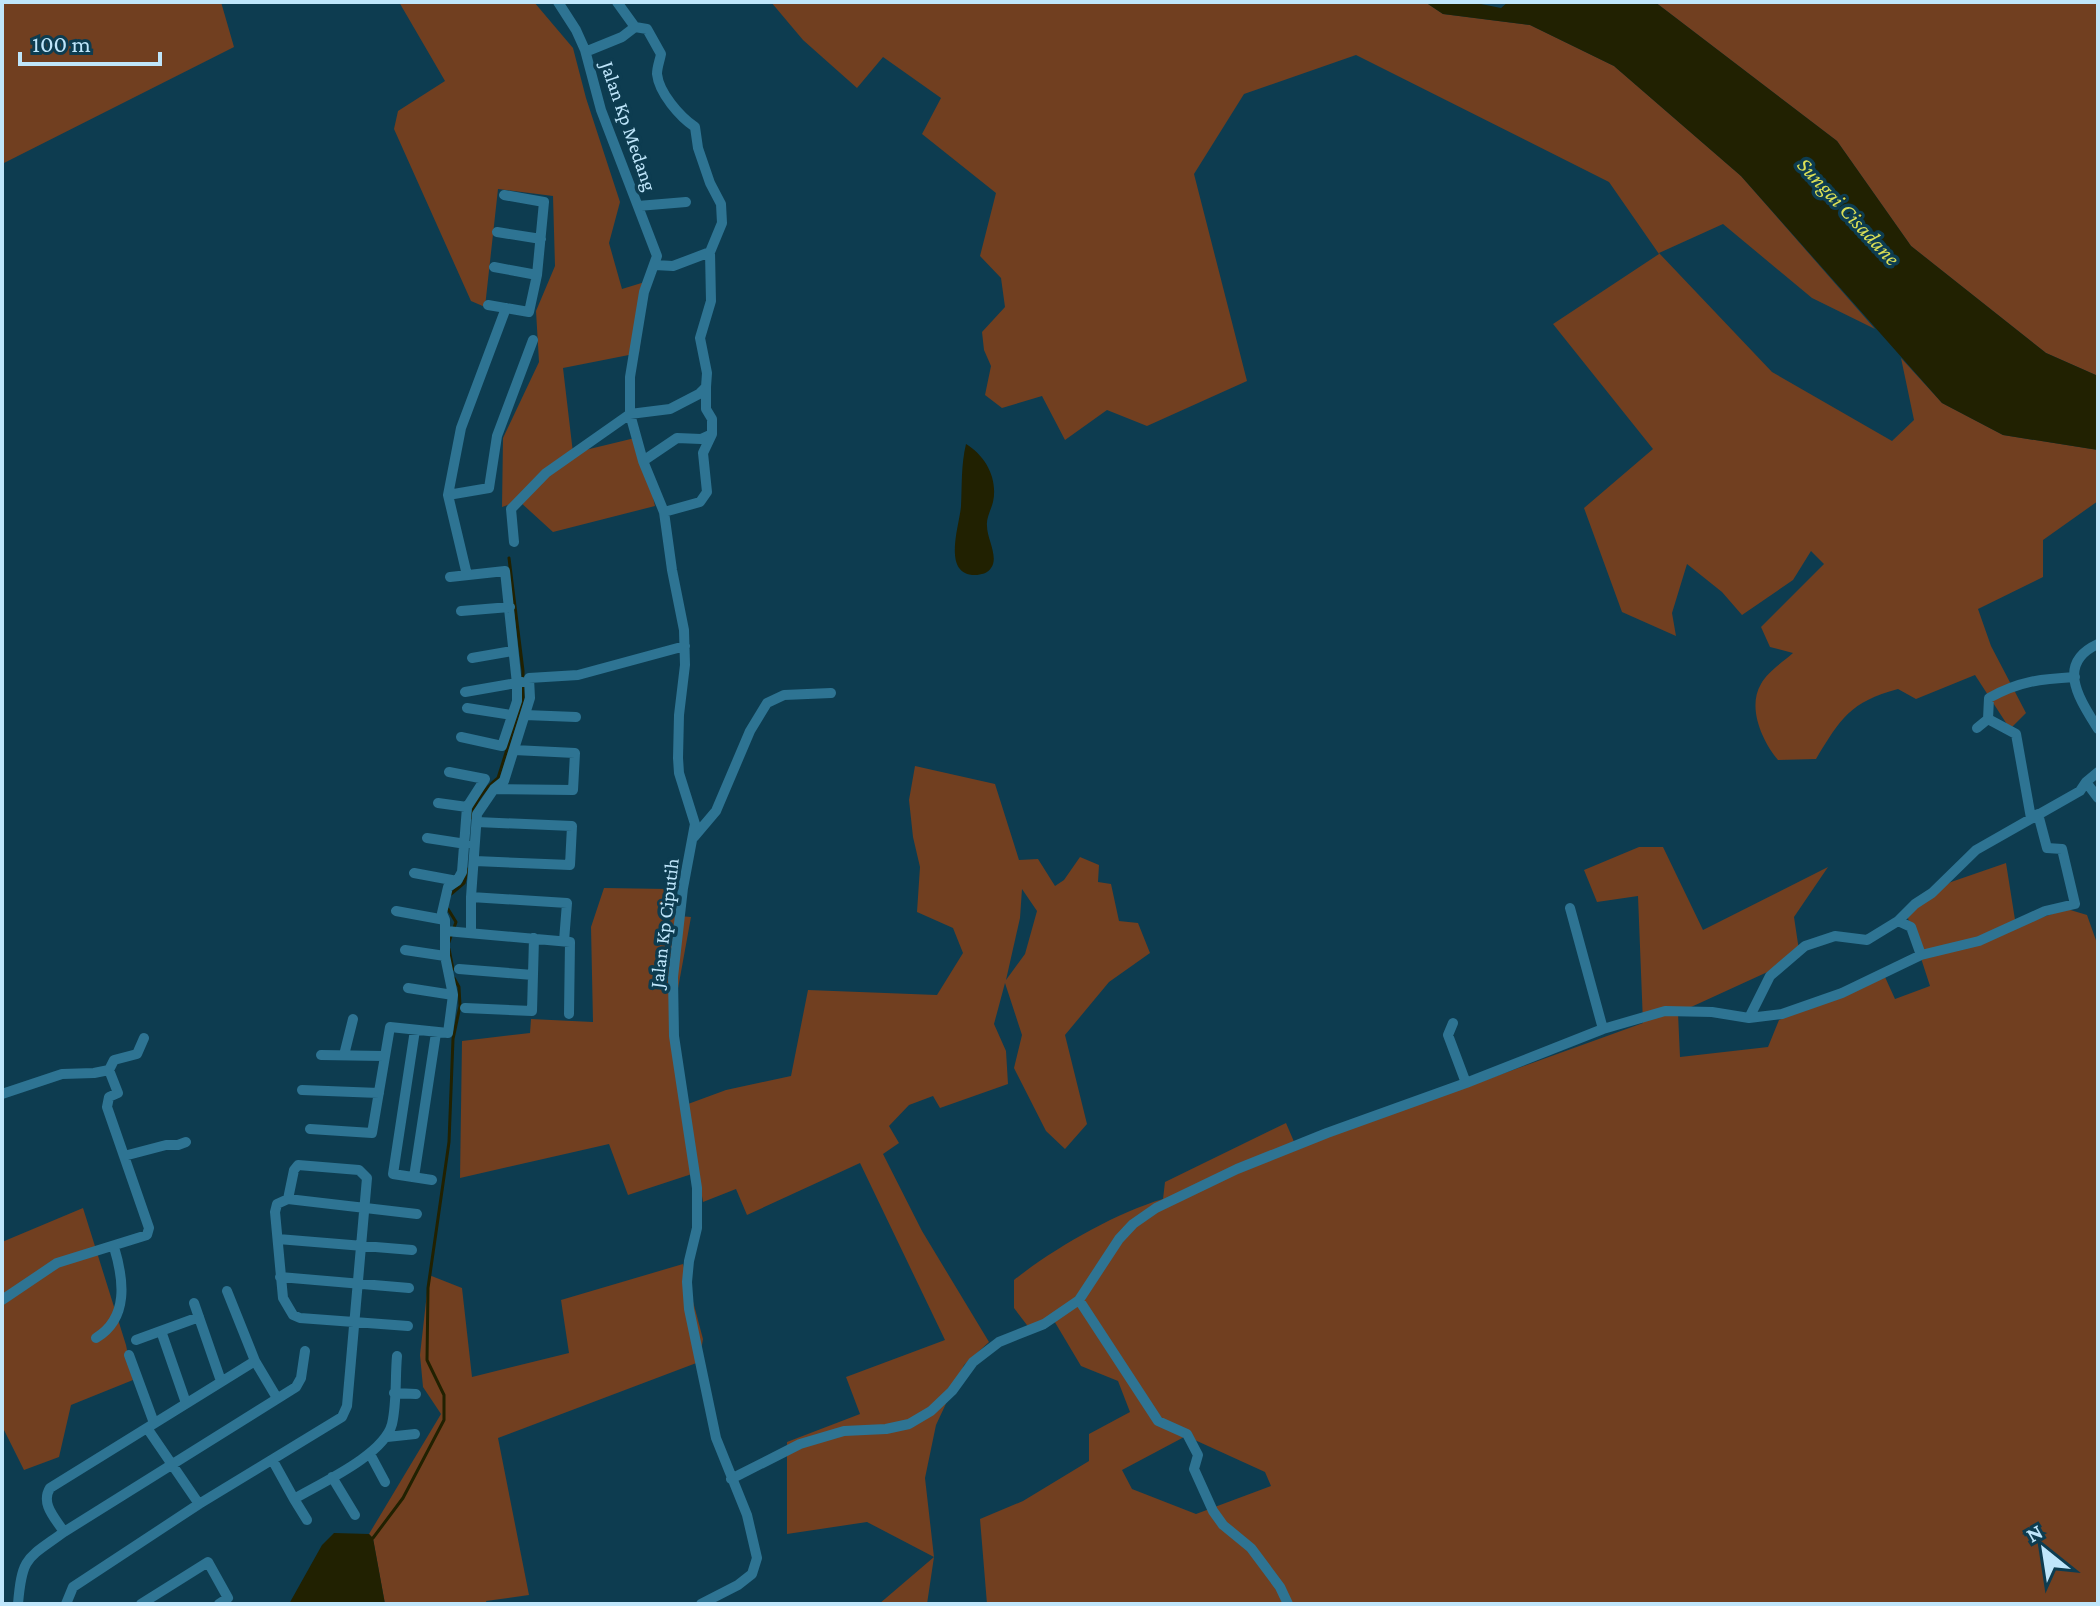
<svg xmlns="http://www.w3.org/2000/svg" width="2100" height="1606" viewBox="0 0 2100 1606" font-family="'Crimson Pro',serif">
<rect width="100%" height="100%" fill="#0d3c50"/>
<path fill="#713f20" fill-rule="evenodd" d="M 2,2 L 221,2 L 234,47 L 2,164 Z
M 399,2 L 534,2 L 573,48 L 586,98 L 620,202 L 609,243 L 622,289 L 648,281 L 639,353 L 563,368 L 573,453 L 639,437 L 655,506 L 553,532 L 519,501 L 502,507 L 503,438 L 539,362 L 536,311 L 555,266 L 553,196 L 498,189 L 485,307 L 471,301 L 394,129 L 398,111 L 445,81 Z
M 771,2 L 1425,2 L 1443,14 L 1530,25 L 1614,66 L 1741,176 L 1875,329 L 1812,298 L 1723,224 L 1659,253 L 1772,372 L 1892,441 L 1914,420 L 1901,358 L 1942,403 L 2003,435 L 2098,450 L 2098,501 L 2043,540 L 2043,577 L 1978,609 L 1991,646 L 2026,713 L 2010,729 L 1975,675 L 1916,699 L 1898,689 C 1850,702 1841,718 1816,759 L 1778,760 C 1762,741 1747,707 1761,684 C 1767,672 1783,662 1793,653 L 1770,647 L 1761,627 L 1824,564 L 1811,551 L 1793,580 L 1742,615 L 1722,592 L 1687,564 L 1672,613 L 1676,636 L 1622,612 L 1584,508 L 1653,449 L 1553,324 L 1659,254 L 1609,182 L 1356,55 L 1244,94 L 1194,174 L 1247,381 L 1147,426 L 1107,410 L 1065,440 L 1042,396 L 1002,408 L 985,395 L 991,366 L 984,350 L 982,332 L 1005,307 L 1001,278 L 980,256 L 996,193 L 922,134 L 941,98 L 883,57 L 857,88 L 803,40 Z
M 1655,2 L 2098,2 L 2098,376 L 2046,353 L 1911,246 L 1837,141 Z
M 915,766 L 995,784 L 1019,860 L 1038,859 L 1055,886 L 1064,880 L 1080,857 L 1099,865 L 1098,882 L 1111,884 L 1119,921 L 1138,923 L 1150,953 L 1109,982 L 1065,1035 L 1087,1124 L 1065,1149 L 1046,1131 L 1014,1068 L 1022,1035 L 1005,983 L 994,1024 L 1006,1051 L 1008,1084 L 940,1108 L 933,1096 L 909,1105 L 889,1126 L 899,1143 L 883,1154 L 922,1231 L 989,1342 L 964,1365 L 936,1425 L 925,1478 L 934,1557 L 927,1604 L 879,1604 L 934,1557 L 867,1522 L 787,1534 L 787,1442 L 860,1414 L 846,1377 L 945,1340 L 860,1163 L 747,1215 L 736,1189 L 703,1202 L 698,1172 L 628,1195 L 609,1144 L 460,1178 L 462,1041 L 530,1033 L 531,1019 L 593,1022 L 591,927 L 604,888 L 668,889 L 666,915 L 691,917 L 673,1016 L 688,1104 L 726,1090 L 791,1076 L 808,990 L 937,995 L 963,953 L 953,928 L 917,912 L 920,867 L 913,837 L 909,800 ZM 1022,889 L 1037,911 L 1025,954 L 1006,980 L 1020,918 Z
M 1639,847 L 1663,847 L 1703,930 L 1828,867 L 1794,917 L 1800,957 L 1678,1013 L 1680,1057 L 1768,1047 L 1779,1020 L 1885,977 L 1895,999 L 1930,986 L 1905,909 L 1951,882 L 2006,863 L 2016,926 L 2067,909 L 2087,915 L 2098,946 L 2098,1604 L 987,1604 L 980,1519 L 1023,1501 L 1089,1461 L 1089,1434 L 1130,1412 L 1118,1381 L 1081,1366 L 1053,1319 L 1030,1329 L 1014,1308 L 1014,1280 C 1053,1249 1115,1213 1163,1199 L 1165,1182 L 1286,1123 L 1295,1144 L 1372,1121 L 1643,1023 L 1638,896 L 1597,902 L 1584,870 ZM 1186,1436 L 1265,1472 L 1271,1486 L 1196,1514 L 1132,1489 L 1122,1470 Z
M 83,1208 L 126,1345 L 133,1380 L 71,1405 L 59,1457 L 24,1470 L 2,1426 L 2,1242 Z
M 683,1264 L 703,1339 L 699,1362 L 498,1438 L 529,1595 L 486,1601 L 487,1604 L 385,1604 L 373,1539 L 369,1534 L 441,1414 L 423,1387 L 420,1355 L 429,1275 L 462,1288 L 472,1377 L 569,1353 L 561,1300 Z"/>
<path fill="#212101" d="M 1425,2 L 1471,2 L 1501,8 L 1508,2 L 1655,2 L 1837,141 L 1911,246 L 2046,353 L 2098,376 L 2098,450 L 2003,435 L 1942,403 L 1741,176 L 1614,66 L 1530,25 L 1443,14 Z
M 966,444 C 986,456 998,479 993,502 C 991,510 986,518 987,526 C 987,539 999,557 991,568 C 988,573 981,575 975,575 C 941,575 960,524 961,506 C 962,485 961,465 966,444 Z
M 334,1533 L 369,1534 L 373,1538 L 385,1604 L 289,1604 L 322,1545 Z"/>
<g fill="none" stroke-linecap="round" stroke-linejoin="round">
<path stroke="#212101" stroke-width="3" d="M 472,818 C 472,803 487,787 498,778 L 523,699 L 523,671 L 509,558
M 451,894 L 464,883 L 468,869
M 448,909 L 456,922 L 449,942
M 449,949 L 453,969 L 450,972
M 373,1538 L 403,1498 L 444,1420 L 444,1395 L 427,1360 L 428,1288 L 449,1142 L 453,1039 L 460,1006 L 459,987 L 454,978"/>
<path stroke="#2e7493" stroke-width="10" d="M 558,2 L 576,30 L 585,50 L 601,110 L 657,256 L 644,292 L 630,377 L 630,414 L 643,461 L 664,512 L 672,570 L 684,630 L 685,665 L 679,715 L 678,758 L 679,773 L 695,824 L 683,888 L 673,977 L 674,1036 L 697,1188 L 697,1228 L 689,1261 L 687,1282 L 689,1309 L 716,1438 L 747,1515 L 757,1558 L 752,1574 L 738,1585 L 701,1604
M 585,50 L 590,50 L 622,37 L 635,27
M 638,206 L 686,202
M 497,232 L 541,239
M 655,265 L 673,266 L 710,252
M 494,267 L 537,275
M 488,305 L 529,312 L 537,275 L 544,202 L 504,195
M 643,461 L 677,438 L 701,439 L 712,434 L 712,419 L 706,409 L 706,387
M 448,495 L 489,488 L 497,436 L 533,340
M 664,512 L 700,502 L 707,492 L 703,453 L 712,434
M 514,542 L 511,509 L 546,473 L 630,414 L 670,409 L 699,394 L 706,387 L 707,373 L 700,338 L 711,301 L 710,252 L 722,223 L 721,204 L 710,183 L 698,148 L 695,127 C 680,117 659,93 657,74 C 657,67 660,60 661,54 L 647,29 L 635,27 L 617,2
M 467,575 L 448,495 L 461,428 L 506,308
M 450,577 L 505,571 L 517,684 L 517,701 L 502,746 L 461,737
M 461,611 L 510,607
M 2098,644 C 2054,664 2081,701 2098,729
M 472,658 L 512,651
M 465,692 L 522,682
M 467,708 L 512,715
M 525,715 L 576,717
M 1988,719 L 2016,734 L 2031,818
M 1977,728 L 1988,719 L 1989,698 C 2019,681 2041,679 2075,677
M 2086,782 L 2098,798
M 494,789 L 573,790 L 575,753 L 514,750
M 438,803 L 467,807
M 694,837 L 716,811 L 750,731 L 767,703 L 784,695 L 831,693
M 427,838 L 466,844
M 475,861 L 570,865 L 572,826 L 477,822
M 414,873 L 457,881
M 471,897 L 567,903 L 564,941
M 1570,908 L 1603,1029
M 396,911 L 445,920
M 1898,921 L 1911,927 L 1921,955
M 446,931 L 570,942 L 569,1014
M 471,933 L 471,897 L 477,814 L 494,789 L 504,781 L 530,698 L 529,678 L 578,675 L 685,646
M 405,950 L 445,956
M 459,969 L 533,975
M 408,988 L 453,995
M 465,1008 L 532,1011 L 534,938
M 1749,1018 L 1770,976 L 1805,946 L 1835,936 L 1867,940 L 1898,921 L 1915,904 L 1932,893 L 1976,850 L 2080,791 L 2086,782 L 2098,772
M 1453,1023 L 1448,1035 L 1466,1083
M 415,1030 L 393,1174 L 432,1180
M 321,1055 L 384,1056
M 344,1055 L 353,1019
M 302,1090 L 379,1093
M 2,1094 L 62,1074 L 94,1073 L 109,1070 L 114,1060 L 137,1054 L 144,1038
M 310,1129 L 372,1133 L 390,1027 L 448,1033 L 453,995 L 445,956 L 445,920 L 442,913 L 448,887 L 457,881 L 462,872 L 467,807 L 485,779 L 449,772
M 124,1156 L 166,1145 L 178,1145 L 186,1142
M 414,1177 L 436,1033
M 278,1239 L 412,1250
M 280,1277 L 409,1288
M 227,1291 L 255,1361 L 277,1398
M 2,1300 L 57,1263 L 147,1235 L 149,1228 L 107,1107 L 109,1097 L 118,1093 L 109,1070
M 1079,1300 L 1158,1421 L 1187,1434 L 1198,1455 L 1194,1469 L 1213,1511 L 1223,1525 L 1251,1548 L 1280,1587 L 1288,1604
M 194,1303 L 221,1381
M 408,1326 L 300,1318 L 293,1315 L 283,1298 L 275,1212 L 277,1204 L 288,1199 L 417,1214
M 161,1331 L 186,1403
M 96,1338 C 129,1318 124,1280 114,1247
M 136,1340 L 199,1317
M 129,1355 L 154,1423
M 394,1393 L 416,1394
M 147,1428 L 199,1504
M 387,1437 L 415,1434
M 370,1454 L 385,1482
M 273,1461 L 294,1499 C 321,1483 384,1455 392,1424 C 397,1403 395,1378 397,1356
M 332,1477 L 355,1515
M 731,1479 L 800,1444 L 844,1431 L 886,1429 L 909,1424 L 931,1411 L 952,1391 L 973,1362 L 999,1342 L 1044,1324 L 1079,1300 L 1119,1239 L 1133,1224 L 1156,1208 L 1237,1169 L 1327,1133 L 1466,1083 L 1603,1029 L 1665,1011 L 1712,1012 L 1749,1018 L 1782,1014 L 1842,993 L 1921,955 L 1979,941 L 2045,911 L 2075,904 L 2062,849 L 2047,848 L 2038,814
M 294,1499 L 307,1520
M 64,1532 C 56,1519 40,1504 50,1488 L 255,1361
M 18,1604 C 22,1556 27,1559 64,1532 L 296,1387 L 301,1378 L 305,1351
M 66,1604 L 73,1587 L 199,1504 L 342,1417 L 347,1406 L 367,1178 L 359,1170 L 298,1165 L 294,1170 L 288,1199
M 141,1604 L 208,1562 L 228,1598 L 219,1604"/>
</g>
<g text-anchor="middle" stroke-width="7" stroke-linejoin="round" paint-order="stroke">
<g font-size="20" fill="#bfe6fb" stroke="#0d3c50">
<text transform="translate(629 126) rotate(71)" y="7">Jalan Kp Medang</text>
<text transform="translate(664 923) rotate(-83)" y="7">Jalan Kp Ciputih</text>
</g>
<g font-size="22" font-style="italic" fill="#dbdf56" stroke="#0d3c50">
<text transform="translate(1849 211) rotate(47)" y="8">Sungai Cisadane</text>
</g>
</g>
<rect width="2100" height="1606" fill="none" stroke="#bfe6fb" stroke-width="8"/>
<g transform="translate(2044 1550) rotate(330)" stroke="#0d3c50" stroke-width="6" paint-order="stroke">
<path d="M0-6L14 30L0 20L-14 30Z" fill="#bfe6fb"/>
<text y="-12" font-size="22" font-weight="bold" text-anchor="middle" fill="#bfe6fb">N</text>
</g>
<path d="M20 52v12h140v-12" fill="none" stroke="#bfe6fb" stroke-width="4"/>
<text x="32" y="52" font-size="24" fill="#bfe6fb" stroke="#0d3c50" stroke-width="6" paint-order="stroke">100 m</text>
</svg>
